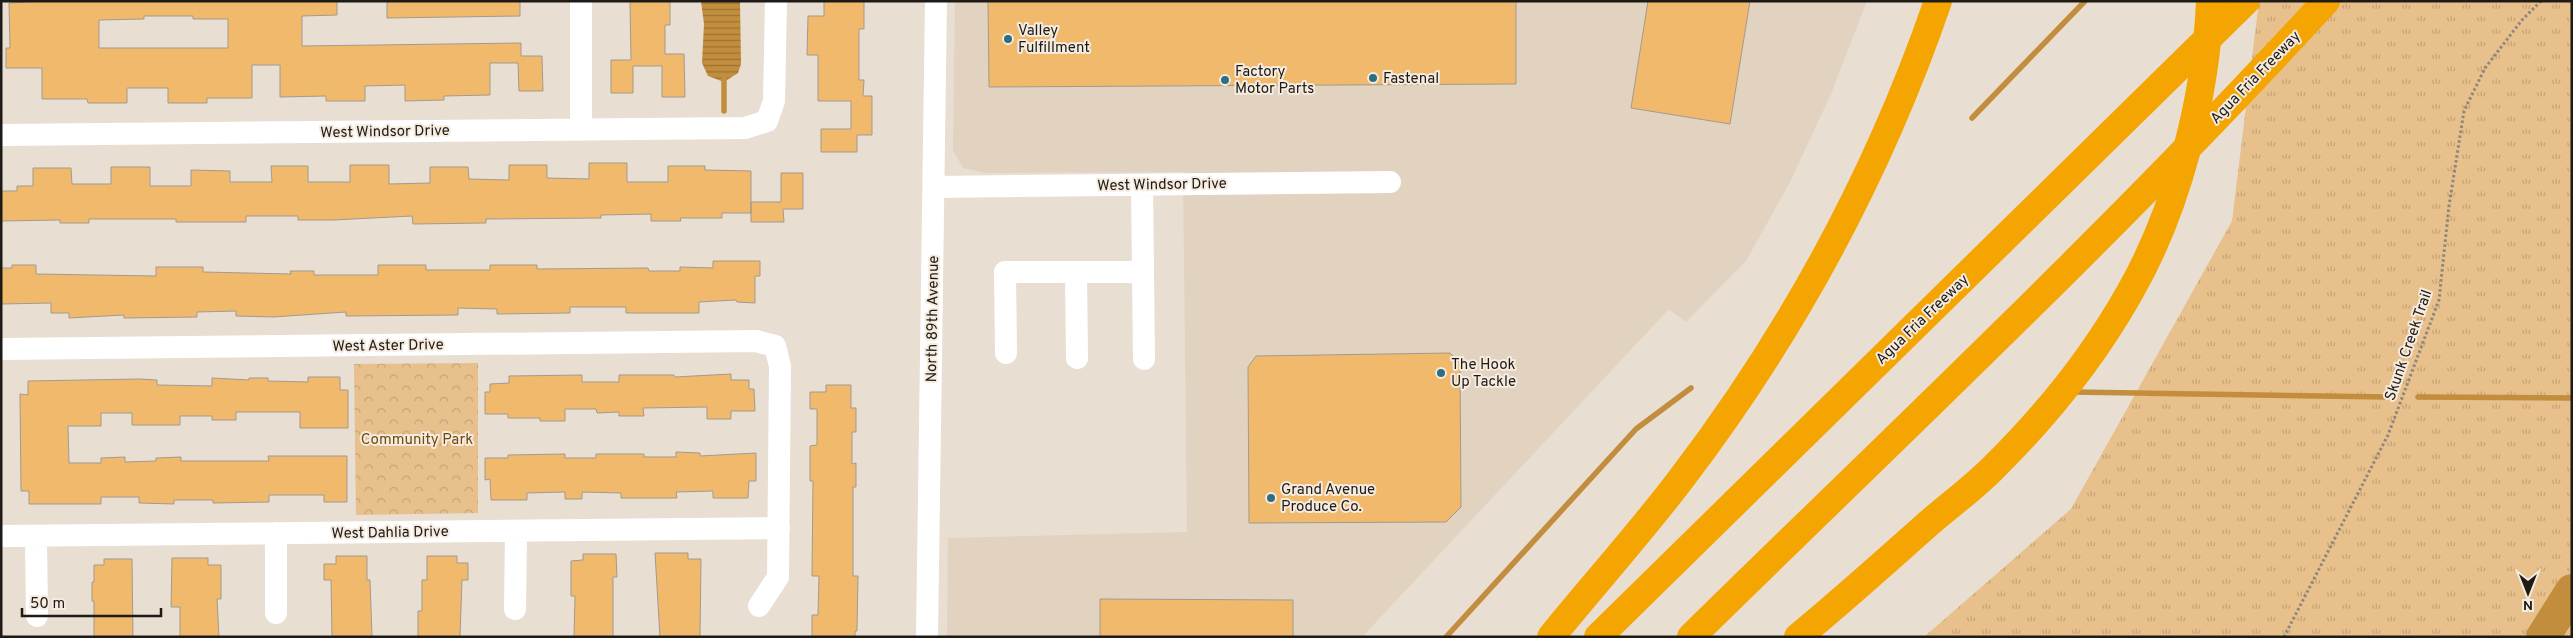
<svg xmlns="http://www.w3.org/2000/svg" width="2573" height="638" viewBox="0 0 2573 638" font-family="Overpass,sans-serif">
<defs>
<pattern id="grass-tufts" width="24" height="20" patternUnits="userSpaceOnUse" patternTransform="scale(1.25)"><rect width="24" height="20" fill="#e7c08b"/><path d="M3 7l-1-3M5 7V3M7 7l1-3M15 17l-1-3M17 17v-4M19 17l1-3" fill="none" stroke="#c6a477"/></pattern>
<pattern id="park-crowns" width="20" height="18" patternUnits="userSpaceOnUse" patternTransform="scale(1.25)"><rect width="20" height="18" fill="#e7c08b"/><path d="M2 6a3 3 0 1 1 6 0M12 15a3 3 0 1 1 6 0" fill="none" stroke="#c6a477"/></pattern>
<pattern id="water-rules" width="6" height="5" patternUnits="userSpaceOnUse" patternTransform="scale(1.25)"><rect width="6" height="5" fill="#c28d3d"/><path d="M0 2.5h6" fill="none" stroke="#9d7232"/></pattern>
</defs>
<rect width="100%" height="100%" fill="#e8ded2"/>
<path fill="#e1d3c0" d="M 955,1 L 1867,1 L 1831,94 L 1790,182 L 1746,261 L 1686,322 L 1669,309 L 1362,637 L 947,637 L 948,538 L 1187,532 L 1183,172 L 986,173 L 963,168 L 953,150 Z"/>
<path fill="url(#grass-tufts)" d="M 2259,1 L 2572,1 L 2572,637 L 1924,637 L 2071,509 L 2232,221 Z"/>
<path fill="url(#park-crowns)" d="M 478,363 L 478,513 L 356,515 L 354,364 Z"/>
<path fill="url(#water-rules)" d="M 701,1 L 740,1 L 741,64 L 738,73 L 724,82 L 708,76 L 702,63 L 704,24 Z"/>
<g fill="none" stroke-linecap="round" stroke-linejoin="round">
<path stroke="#c28d3d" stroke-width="5.5" d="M 724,77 L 724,111
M 1972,118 L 2085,1
M 2073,392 L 2388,397
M 2418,397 L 2572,398
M 1446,637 L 1636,429 L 1691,388"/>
<path stroke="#c28d3d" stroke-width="34" d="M 2543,637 L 2572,591"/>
</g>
<path fill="#f1b96b" stroke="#a39a8f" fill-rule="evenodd" d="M 42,1 L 337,1 L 337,15 L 302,16 L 302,46 L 521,43 L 521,56 L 542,56 L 543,91 L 519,91 L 518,63 L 490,63 L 490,95 L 444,96 L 444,100 L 405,101 L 405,85 L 365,86 L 365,101 L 326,101 L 326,96 L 280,97 L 280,65 L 252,65 L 252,98 L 207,98 L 207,103 L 168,103 L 168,88 L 127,88 L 127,103 L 88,103 L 87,99 L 42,99 L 42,68 L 6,68 L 6,48 L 10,48 L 9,3 ZM 144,16 L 193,16 L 193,19 L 228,19 L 228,48 L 99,48 L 99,20 L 144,19 Z
M 387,1 L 520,1 L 520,16 L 387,18 Z
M 630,1 L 670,1 L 670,25 L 665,25 L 665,54 L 684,54 L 685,97 L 662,97 L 662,66 L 633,66 L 633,93 L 611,93 L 611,60 L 631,60 Z
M 824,1 L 864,1 L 864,29 L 859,29 L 859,80 L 864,80 L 863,96 L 872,96 L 872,135 L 857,135 L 857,152 L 821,152 L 821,129 L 851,129 L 851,101 L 818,101 L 818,55 L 807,55 L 808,16 L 824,16 Z
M 988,1 L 1516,1 L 1516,84 L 989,87 Z
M 1648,1 L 1750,1 L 1730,124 L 1631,108 Z
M 589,163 L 627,163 L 627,182 L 668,182 L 668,166 L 705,166 L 705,170 L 751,171 L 751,213 L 722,213 L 722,218 L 680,218 L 681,221 L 651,221 L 651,214 L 601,215 L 601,218 L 486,219 L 486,223 L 413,224 L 412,216 L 333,220 L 298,220 L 298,216 L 246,216 L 246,222 L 176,222 L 176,219 L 89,219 L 89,223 L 60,223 L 60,220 L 1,221 L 1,191 L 17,191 L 17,186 L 33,186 L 33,168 L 71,168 L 72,184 L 111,184 L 111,167 L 150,167 L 150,186 L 191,186 L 191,170 L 230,171 L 230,182 L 272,182 L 271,166 L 308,166 L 308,182 L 350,182 L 350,165 L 389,165 L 389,184 L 430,183 L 430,167 L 468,167 L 469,179 L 509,180 L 509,165 L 547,165 L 547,178 L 589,179 Z
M 781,173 L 803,173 L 803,209 L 783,209 L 784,222 L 751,222 L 751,202 L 781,202 Z
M 713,261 L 760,261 L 760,276 L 755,276 L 755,303 L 737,302 L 736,300 L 699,302 L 699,313 L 626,313 L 626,307 L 570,307 L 570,313 L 497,314 L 497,309 L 458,308 L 458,315 L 346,316 L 346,312 L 273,317 L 236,316 L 236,311 L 197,312 L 197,317 L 124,318 L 124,315 L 69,318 L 69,313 L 51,313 L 51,303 L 1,304 L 1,268 L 12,268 L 12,265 L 36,265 L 36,274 L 156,276 L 156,267 L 203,267 L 203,272 L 291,274 L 290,271 L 314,271 L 314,275 L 378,275 L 378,265 L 426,265 L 426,270 L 490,270 L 490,265 L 537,265 L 537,269 L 648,268 L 649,271 L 680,271 L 680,267 L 713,268 Z
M 1450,353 L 1460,363 L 1461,507 L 1446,522 L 1249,523 L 1248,367 L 1256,356 Z
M 731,374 L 731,380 L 749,380 L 749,389 L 754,389 L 755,411 L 731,411 L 731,419 L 707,419 L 707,407 L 643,408 L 644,416 L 619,416 L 619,412 L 597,413 L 596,409 L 565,409 L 565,421 L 540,421 L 540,418 L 508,418 L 508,414 L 485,414 L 485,392 L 490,392 L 490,384 L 509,383 L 509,376 L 582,375 L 582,382 L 619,382 L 619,375 L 674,375 L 675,377 Z
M 308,377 L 340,377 L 340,390 L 348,390 L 348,428 L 300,428 L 300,412 L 236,412 L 236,420 L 212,420 L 212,416 L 180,416 L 180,425 L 132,425 L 132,413 L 101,413 L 101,426 L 68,426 L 69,463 L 101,463 L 101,458 L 125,457 L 125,462 L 156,461 L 156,458 L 181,457 L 181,461 L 269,461 L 268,456 L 347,456 L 347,502 L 324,502 L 324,495 L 269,495 L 269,502 L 213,503 L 213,500 L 174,500 L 174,504 L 139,503 L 139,497 L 101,497 L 101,504 L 29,504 L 29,491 L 21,491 L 20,394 L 28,395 L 28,381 L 139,379 L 157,380 L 157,385 L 212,386 L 212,378 L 249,380 L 249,378 L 268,378 L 268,381 L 308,382 Z
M 826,385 L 851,385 L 851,408 L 856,408 L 856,432 L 852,432 L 852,464 L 856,463 L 856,487 L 853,487 L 853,576 L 858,576 L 857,631 L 855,631 L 855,637 L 812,637 L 812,615 L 818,615 L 819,576 L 812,576 L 813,481 L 810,481 L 810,446 L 817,445 L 817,409 L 810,409 L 810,392 L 826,392 Z
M 676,452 L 700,453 L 700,456 L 756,453 L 756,481 L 749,481 L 748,498 L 713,498 L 713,491 L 676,492 L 677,498 L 621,498 L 621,493 L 582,492 L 582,499 L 565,499 L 565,492 L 527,493 L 527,500 L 491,500 L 490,479 L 485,480 L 485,458 L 508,458 L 508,455 L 565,454 L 565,458 L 596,458 L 596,454 L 644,454 L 644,457 L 676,457 Z
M 655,553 L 688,553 L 688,559 L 701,559 L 700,637 L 660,637 Z
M 583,554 L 616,554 L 617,577 L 613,577 L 613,637 L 574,637 L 575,596 L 571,596 L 571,561 L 583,560 Z
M 336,556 L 367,556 L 367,580 L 370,580 L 372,637 L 332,637 L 331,580 L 324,580 L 324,564 L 336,564 Z
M 427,556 L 457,556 L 457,563 L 468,563 L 468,580 L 462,580 L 460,637 L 418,637 L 418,611 L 422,611 L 422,580 L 427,580 Z
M 172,558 L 208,558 L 208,565 L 221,565 L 221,599 L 217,599 L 219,637 L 180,637 L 180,607 L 171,607 Z
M 104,559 L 132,559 L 133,637 L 94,637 L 94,601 L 92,601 L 92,582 L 94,582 L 94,565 L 104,565 Z
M 1100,599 L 1293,600 L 1293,637 L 1100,637 Z"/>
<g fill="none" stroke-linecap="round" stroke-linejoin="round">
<path stroke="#8e867e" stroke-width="3" stroke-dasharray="2.5 2.5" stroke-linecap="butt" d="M 2284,637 L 2388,435 L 2439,300 L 2449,206 L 2464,111 L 2485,68 L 2522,20 L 2541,1"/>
<path stroke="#fff" stroke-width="22" d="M 581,1 L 581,129
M 1,135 L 745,128 L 767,121 L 774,101 L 776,1
M 1142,185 L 1144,359
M 934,187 L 1390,182
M 1076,272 L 1077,358
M 1,349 L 756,341 L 775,346 L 780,366 L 778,577 L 759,606
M 1006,353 L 1005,272 L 1143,272
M 276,533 L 276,613
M 1,536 L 779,528
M 36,536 L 37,616
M 515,609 L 516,531
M 927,637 L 936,1"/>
<path stroke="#f5a501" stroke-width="28" d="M 1551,637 C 1594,584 1640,533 1681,479 C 1793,332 1878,176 1938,1
M 1598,637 L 2246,1
M 1691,637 C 1905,427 2124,222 2326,1
M 1798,637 C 1843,600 1886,561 1929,523 C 1950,505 1973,488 1992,469 C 2045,417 2094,356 2130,292 C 2178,208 2206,97 2210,1"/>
</g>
<g fill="#2f6d83" stroke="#f5ebdf" stroke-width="2">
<circle cx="1008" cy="39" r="5"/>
<circle cx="1373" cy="78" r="5"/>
<circle cx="1225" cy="80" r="5"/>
<circle cx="1441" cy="373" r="5"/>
<circle cx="1271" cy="498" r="5"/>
</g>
<g text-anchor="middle" stroke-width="4" stroke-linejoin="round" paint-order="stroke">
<g font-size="15" fill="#1e1a16" stroke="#f5ebdf" text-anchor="start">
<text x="1018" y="35">Valley<tspan x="1018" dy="17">Fulfillment</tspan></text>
<text x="1235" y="76">Factory<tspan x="1235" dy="17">Motor Parts</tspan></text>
<text x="1383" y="83">Fastenal</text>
<text x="1451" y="369">The Hook<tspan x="1451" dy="17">Up Tackle</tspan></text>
<text x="1281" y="494">Grand Avenue<tspan x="1281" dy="17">Produce Co.</tspan></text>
</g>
<g font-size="15" fill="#1e1a16" stroke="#f5ebdf">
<text transform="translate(2255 77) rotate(-46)" y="5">Agua Fria Freeway</text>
<text transform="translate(385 131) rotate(-1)" y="5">West Windsor Drive</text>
<text transform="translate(1162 184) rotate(-1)" y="5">West Windsor Drive</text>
<text transform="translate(932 319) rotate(-89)" y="5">North 89th Avenue</text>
<text transform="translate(1922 319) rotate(-44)" y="5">Agua Fria Freeway</text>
<text transform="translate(388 345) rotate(-1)" y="5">West Aster Drive</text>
<text transform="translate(2408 345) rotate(-71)" y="5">Skunk Creek Trail</text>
<text transform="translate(390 532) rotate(-1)" y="5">West Dahlia Drive</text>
</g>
<g font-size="15" fill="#704b0f" stroke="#f5ebdf">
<text x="417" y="444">Community Park</text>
</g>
</g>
<rect width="2573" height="638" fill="none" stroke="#1e1a16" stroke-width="5"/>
<g transform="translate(2528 593) rotate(180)" stroke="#f5ebdf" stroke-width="4" paint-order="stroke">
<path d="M0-4L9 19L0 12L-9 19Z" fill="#1e1a16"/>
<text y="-8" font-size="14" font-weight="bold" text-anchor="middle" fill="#1e1a16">N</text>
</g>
<path d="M22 608v8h139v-8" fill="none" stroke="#1e1a16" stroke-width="2.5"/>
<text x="30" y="608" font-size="15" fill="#1e1a16" stroke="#f5ebdf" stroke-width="4" paint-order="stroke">50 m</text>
</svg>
